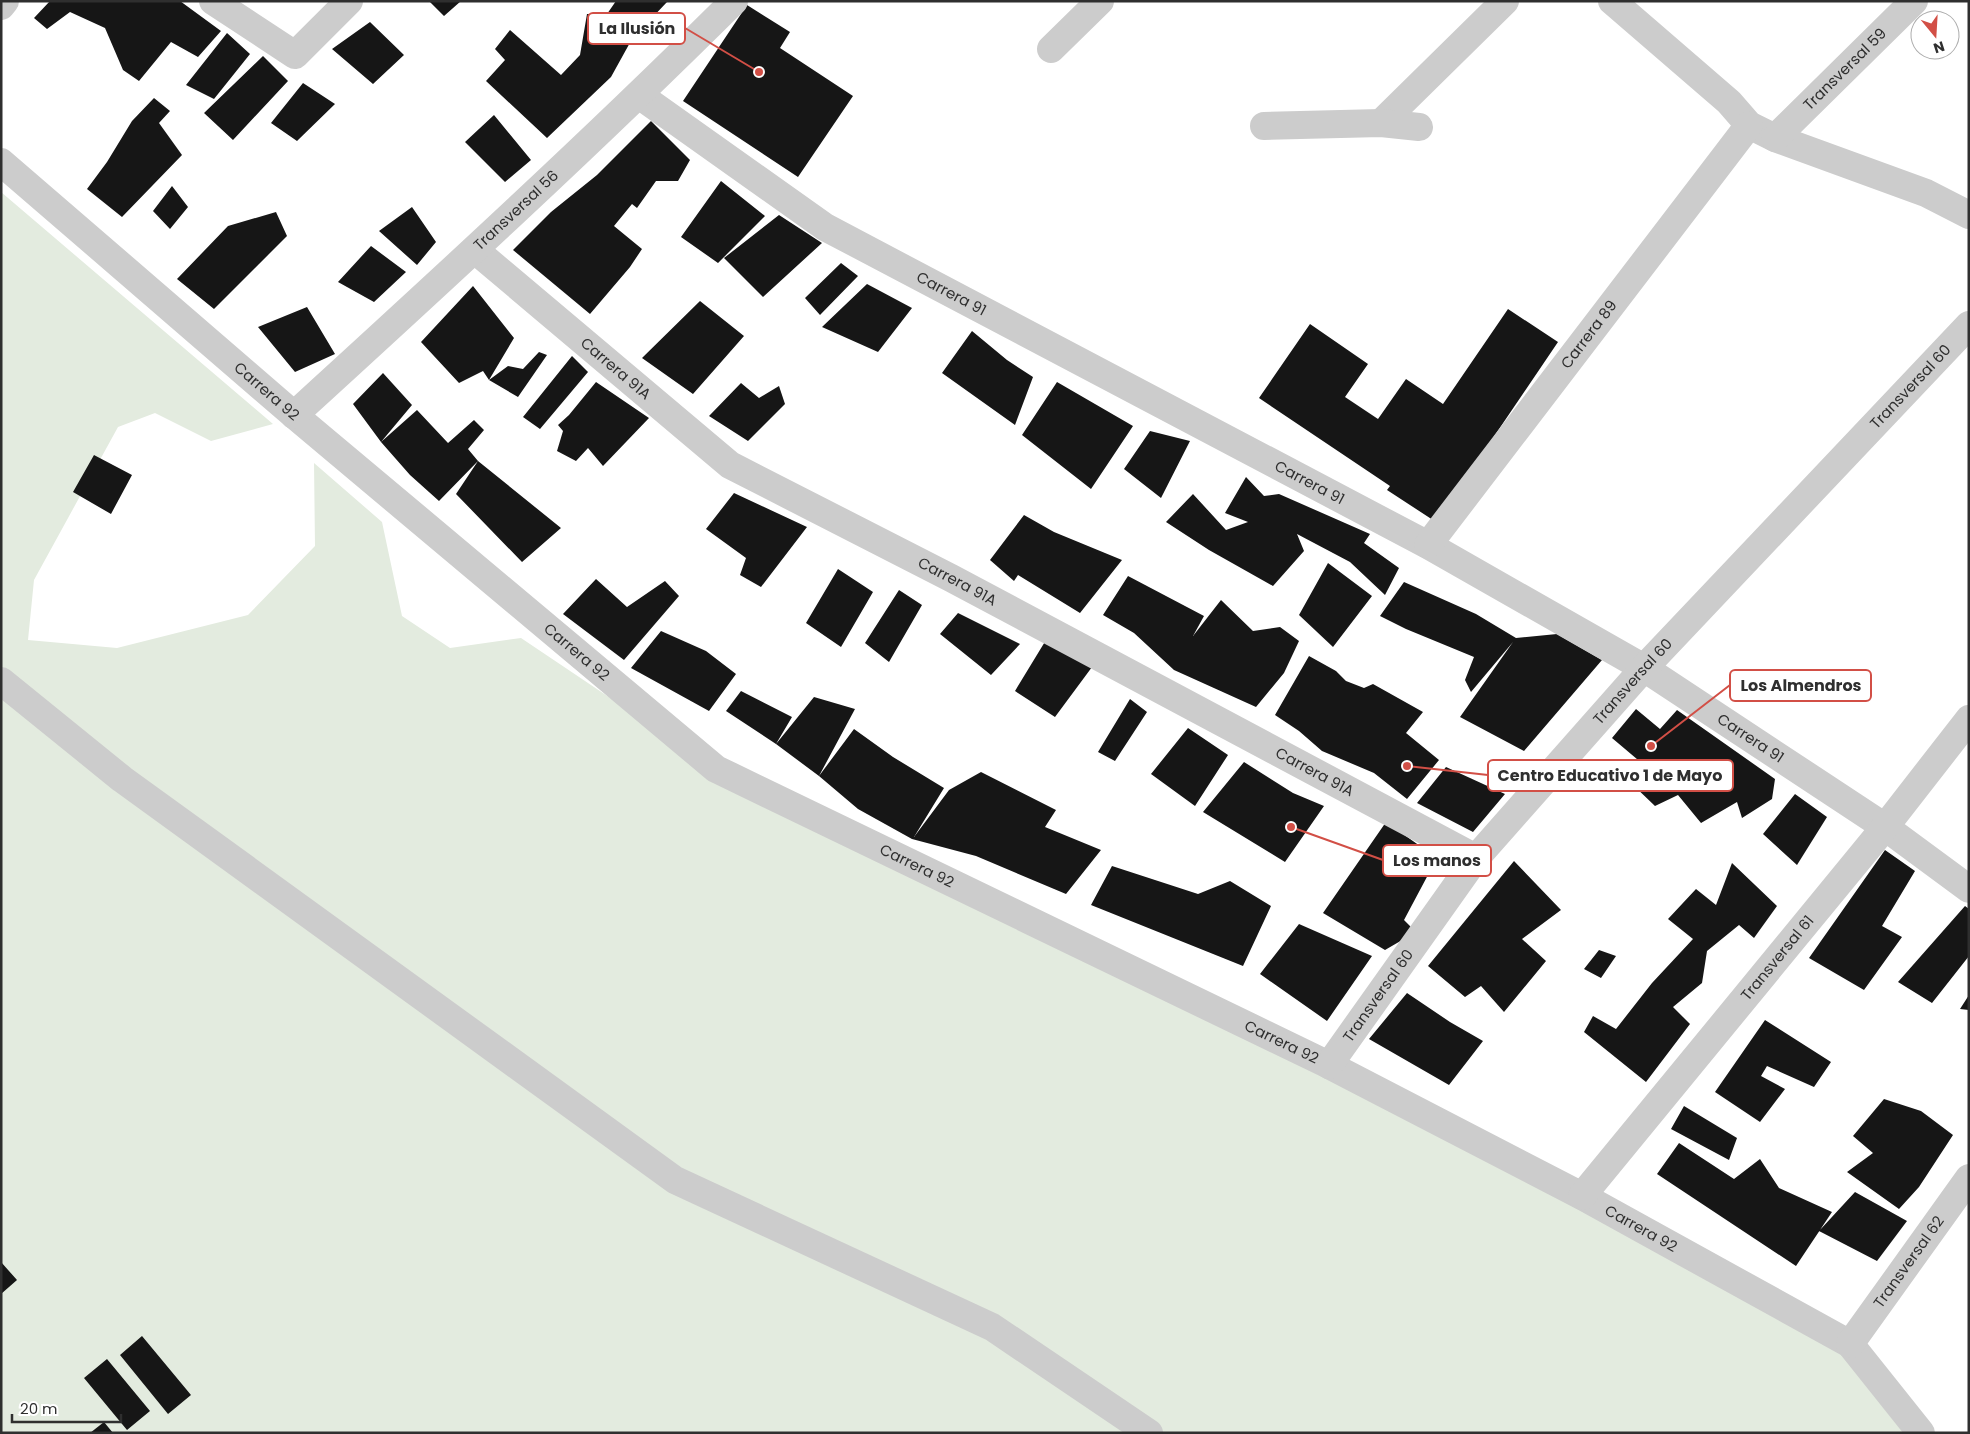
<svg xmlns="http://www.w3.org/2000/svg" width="1970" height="1434" viewBox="0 0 1970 1434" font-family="Poppins,sans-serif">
<rect width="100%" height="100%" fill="#fff"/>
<path fill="#e3ebdf" d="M 1,192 L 273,424 L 211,441 L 155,413 L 118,427 L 34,580 L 28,640 L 117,648 L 248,615 L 315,546 L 314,463 L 382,522 L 402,616 L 450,648 L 521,638 L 716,769 L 1850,1344 L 1921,1433 L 1,1433 Z"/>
<path fill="#161616" d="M 50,1 L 180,1 L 221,31 L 198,57 L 171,42 L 139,81 L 123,70 L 105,28 L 70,12 L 47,29 L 34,18 Z
M 429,1 L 461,1 L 444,16 Z
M 616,1 L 667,2 L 632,39 L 611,77 L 547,138 L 486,81 L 505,60 L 495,49 L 510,30 L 561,75 L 580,55 L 587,14 L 607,14 Z
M 747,5 L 790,32 L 780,48 L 853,96 L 798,177 L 683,101 Z
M 370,22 L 404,55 L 373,84 L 332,49 Z
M 227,33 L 250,54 L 214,99 L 186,85 Z
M 263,56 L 288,81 L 233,140 L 204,113 Z
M 303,83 L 335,104 L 297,141 L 271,123 Z
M 154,98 L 170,111 L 159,123 L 182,155 L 122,217 L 87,189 L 107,162 L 132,121 Z
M 494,115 L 531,160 L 505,182 L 465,142 Z
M 651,121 L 690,160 L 678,181 L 656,181 L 637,208 L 632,204 L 614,226 L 642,249 L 630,267 L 590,314 L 513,250 L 551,212 L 597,175 Z
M 721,181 L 765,216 L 718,263 L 681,237 Z
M 172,186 L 188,207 L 170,229 L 153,211 Z
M 412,207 L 436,242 L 417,265 L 379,231 Z
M 276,212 L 287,236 L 214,309 L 177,279 L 228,226 Z
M 779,215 L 822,243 L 763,297 L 724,258 Z
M 371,246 L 406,272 L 374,302 L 338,282 Z
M 841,263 L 858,276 L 820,315 L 805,298 Z
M 867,284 L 912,308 L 878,352 L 822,327 Z
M 473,286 L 514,338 L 489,380 L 508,366 L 523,369 L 539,352 L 547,355 L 518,397 L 489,380 L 483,371 L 459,383 L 421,342 Z
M 700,301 L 744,336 L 693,394 L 642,358 Z
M 307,307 L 335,354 L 295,372 L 258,327 Z
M 1508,309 L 1558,342 L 1436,522 L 1387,490 L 1390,486 L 1259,398 L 1310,324 L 1368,364 L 1345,397 L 1378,419 L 1406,379 L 1443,404 Z
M 972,331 L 1007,360 L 1033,377 L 1015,425 L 942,373 Z
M 572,356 L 588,372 L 540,429 L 523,417 Z
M 383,373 L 412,405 L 381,442 L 417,410 L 448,443 L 474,420 L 484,430 L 468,449 L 478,461 L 439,501 L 410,475 L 381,442 L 353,404 Z
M 596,382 L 649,418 L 603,466 L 588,448 L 576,461 L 557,451 L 563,431 L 558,425 L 569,415 Z
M 1057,382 L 1133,426 L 1091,489 L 1022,435 Z
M 741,383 L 759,398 L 779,386 L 785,404 L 748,441 L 709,416 Z
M 1150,431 L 1190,441 L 1161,498 L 1124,469 Z
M 94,455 L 132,475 L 111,514 L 73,492 Z
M 478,461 L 561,528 L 522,562 L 456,494 Z
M 1246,477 L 1264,496 L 1279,494 L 1370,534 L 1364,543 L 1399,568 L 1385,595 L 1350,562 L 1297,534 L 1304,551 L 1273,586 L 1209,550 L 1166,522 L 1193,494 L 1226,530 L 1248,522 L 1225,513 Z
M 734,493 L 807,527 L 761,587 L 740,575 L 746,558 L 706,529 Z
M 1024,515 L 1054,532 L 1122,560 L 1080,613 L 1018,575 L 1014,581 L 990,560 Z
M 1328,563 L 1372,596 L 1333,647 L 1299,615 Z
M 838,569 L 873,592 L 841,647 L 806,623 Z
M 1128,576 L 1204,616 L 1193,636 L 1221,600 L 1253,631 L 1280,627 L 1299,641 L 1284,673 L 1256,707 L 1174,670 L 1134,633 L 1103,615 Z
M 596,579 L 627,607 L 665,581 L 679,596 L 624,660 L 563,614 Z
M 1404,582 L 1476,614 L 1516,638 L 1557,634 L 1602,660 L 1524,751 L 1460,717 L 1513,642 L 1471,692 L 1465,680 L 1474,657 L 1406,629 L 1380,616 Z
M 899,590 L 922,605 L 889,662 L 865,643 Z
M 958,613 L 1020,644 L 991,675 L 940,634 Z
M 661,631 L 706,651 L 736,674 L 709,711 L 631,668 Z
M 1046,640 L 1095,663 L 1055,717 L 1015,691 Z
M 1309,656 L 1336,671 L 1346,681 L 1364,688 L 1373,684 L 1423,712 L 1406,733 L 1439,760 L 1407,799 L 1374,773 L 1322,751 L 1299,731 L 1275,715 Z
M 741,691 L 792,717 L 776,744 L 726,711 Z
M 814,697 L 855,709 L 819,776 L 854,729 L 893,757 L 944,788 L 914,837 L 949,790 L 981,772 L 1056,810 L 1045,827 L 1101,850 L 1066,894 L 976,856 L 912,839 L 858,809 L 819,776 L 776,744 Z
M 1130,699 L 1147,712 L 1115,761 L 1098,752 Z
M 1636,709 L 1660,729 L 1677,710 L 1775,779 L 1772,799 L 1742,818 L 1737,802 L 1701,823 L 1678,795 L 1655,806 L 1631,783 L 1644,765 L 1612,738 Z
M 1188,728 L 1228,755 L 1195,806 L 1151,774 Z
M 1244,762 L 1293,793 L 1324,806 L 1285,862 L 1203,812 Z
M 1446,767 L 1505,794 L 1473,832 L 1417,803 Z
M 1795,794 L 1827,817 L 1797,865 L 1763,834 Z
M 1386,822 L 1437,858 L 1404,920 L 1416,932 L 1385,950 L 1323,913 Z
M 1885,850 L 1915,871 L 1882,926 L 1902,937 L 1864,990 L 1809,958 Z
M 1514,861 L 1561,910 L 1522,939 L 1546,961 L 1504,1012 L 1481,986 L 1465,997 L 1428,966 Z
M 1732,863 L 1777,906 L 1754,938 L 1739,925 L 1707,951 L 1702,983 L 1673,1007 L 1690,1024 L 1646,1082 L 1584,1032 L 1593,1016 L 1616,1029 L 1652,983 L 1693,939 L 1668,919 L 1696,889 L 1716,905 Z
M 1112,866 L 1198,894 L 1230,881 L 1271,906 L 1243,966 L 1091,905 Z
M 1965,906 L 1969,909 L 1969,956 L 1932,1003 L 1898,982 Z
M 1299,924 L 1372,956 L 1327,1021 L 1260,974 Z
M 1599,950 L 1616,956 L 1601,978 L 1584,969 Z
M 1407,993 L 1450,1022 L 1483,1041 L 1449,1085 L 1369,1039 Z
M 1969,995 L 1969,1010 L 1960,1009 Z
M 1765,1020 L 1831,1062 L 1814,1087 L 1767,1066 L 1761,1076 L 1785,1089 L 1760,1122 L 1715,1092 Z
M 1884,1099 L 1921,1111 L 1953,1135 L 1919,1187 L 1899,1209 L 1847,1172 L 1873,1153 L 1853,1136 Z
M 1684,1106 L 1737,1138 L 1729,1160 L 1671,1129 Z
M 1679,1143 L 1734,1179 L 1760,1159 L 1779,1188 L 1832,1212 L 1796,1266 L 1657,1174 Z
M 1855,1192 L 1907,1221 L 1877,1261 L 1819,1231 Z
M 1,1262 L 17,1280 L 1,1294 Z
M 142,1336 L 191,1395 L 168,1414 L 120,1355 Z
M 107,1359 L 150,1411 L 127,1430 L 84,1378 Z
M 104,1422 L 113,1433 L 90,1433 Z"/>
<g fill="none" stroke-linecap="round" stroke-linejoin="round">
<g stroke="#ccc" stroke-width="28">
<path d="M 213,1 L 295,55 L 349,1"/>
<path d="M 1612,1 L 1729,102 L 1749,125 L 1775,138 L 1926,193 L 1969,215"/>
<path d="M 1,6 L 5,1"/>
<path d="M 1051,49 L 1100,1"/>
<path id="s1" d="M 639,95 L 825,227 L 1428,545 L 1644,668 L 1885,827 L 1969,889"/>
<path d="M 1381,123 L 1505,1"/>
<path d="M 1264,126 L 1381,123 L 1419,127"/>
<path id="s2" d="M 1775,138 L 1914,1"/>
<path id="s3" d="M 1,162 L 294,415 L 716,769 L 1329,1065 L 1582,1196 L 1850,1344 L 1921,1433"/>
<path id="s4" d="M 475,250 L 730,465 L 951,578 L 1476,858"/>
<path id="s5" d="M 294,415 C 443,279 591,143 734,1"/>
<path id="s6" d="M 1428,545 L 1749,125"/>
<path d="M 1,681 L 122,779 L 675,1180 L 992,1327 L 1149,1433"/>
<path id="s7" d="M 1329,1065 L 1476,858 L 1644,668 L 1969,325"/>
<path id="s8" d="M 1582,1196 L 1885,827 L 1969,719"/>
<path id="s9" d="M 1850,1344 L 1969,1178"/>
</g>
</g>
<g text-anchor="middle" stroke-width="5" stroke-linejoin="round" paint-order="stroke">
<g font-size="15" fill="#2f2f2f" stroke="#fff">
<text dy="5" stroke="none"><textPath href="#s2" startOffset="98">Transversal 59</textPath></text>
<text dy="5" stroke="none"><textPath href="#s5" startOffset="302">Transversal 56</textPath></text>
<text dy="5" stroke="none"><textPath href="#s1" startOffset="371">Carrera 91</textPath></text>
<text dy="5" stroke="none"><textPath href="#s6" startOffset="265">Carrera 89</textPath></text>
<text dy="5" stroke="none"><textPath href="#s4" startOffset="184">Carrera 91A</textPath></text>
<text dy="5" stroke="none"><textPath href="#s7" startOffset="895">Transversal 60</textPath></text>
<text dy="5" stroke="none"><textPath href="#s3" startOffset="351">Carrera 92</textPath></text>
<text dy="5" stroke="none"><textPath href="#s1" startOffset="776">Carrera 91</textPath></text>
<text dy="5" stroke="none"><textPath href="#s4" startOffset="589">Carrera 91A</textPath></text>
<text dy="5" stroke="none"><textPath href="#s3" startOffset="756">Carrera 92</textPath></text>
<text dy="5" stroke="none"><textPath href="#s7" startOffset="490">Transversal 60</textPath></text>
<text dy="5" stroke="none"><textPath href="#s1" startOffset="1286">Carrera 91</textPath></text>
<text dy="5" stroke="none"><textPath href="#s4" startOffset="994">Carrera 91A</textPath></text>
<text dy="5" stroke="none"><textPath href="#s3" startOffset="1161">Carrera 92</textPath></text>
<text dy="5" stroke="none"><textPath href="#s8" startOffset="308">Transversal 61</textPath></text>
<text dy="5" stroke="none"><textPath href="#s7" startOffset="85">Transversal 60</textPath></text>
<text dy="5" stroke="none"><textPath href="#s3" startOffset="1566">Carrera 92</textPath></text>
<text dy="5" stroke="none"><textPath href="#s3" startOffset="1971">Carrera 92</textPath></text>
<text dy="5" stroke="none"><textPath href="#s9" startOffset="101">Transversal 62</textPath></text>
</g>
</g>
<path fill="none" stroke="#d24f46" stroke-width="2" d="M759 72L685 28M1651 746L1730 685M1407 766L1488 775M1291 827L1383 860"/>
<g fill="#d24f46" stroke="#fff" stroke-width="2">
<circle cx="759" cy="72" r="5"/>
<circle cx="1651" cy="746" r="5"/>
<circle cx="1407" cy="766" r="5"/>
<circle cx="1291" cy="827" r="5"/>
</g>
<g fill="#fff" stroke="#d24f46" stroke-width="2">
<rect x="588" y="13" width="97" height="31" rx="5"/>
<rect x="1730" y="670" width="141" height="31" rx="5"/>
<rect x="1488" y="760" width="245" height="31" rx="5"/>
<rect x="1383" y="845" width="108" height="31" rx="5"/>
</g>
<g font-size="16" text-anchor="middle" font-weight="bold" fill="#2f2f2f">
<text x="637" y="34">La Ilusión</text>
<text x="1801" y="691">Los Almendros</text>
<text x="1610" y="781">Centro Educativo 1 de Mayo</text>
<text x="1437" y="866">Los manos</text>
</g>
<rect width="1970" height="1434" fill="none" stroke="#2f2f2f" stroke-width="5"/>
<g transform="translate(1935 35) rotate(162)"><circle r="24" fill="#ffffff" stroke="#acacac"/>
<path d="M0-4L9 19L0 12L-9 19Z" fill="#d24f46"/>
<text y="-8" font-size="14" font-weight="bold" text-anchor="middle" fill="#2f2f2f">N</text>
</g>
<path d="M12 1414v8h109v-8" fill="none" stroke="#2f2f2f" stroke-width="2.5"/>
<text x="20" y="1414" font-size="15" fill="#2f2f2f" stroke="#ffffff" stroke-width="4" paint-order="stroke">20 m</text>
</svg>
